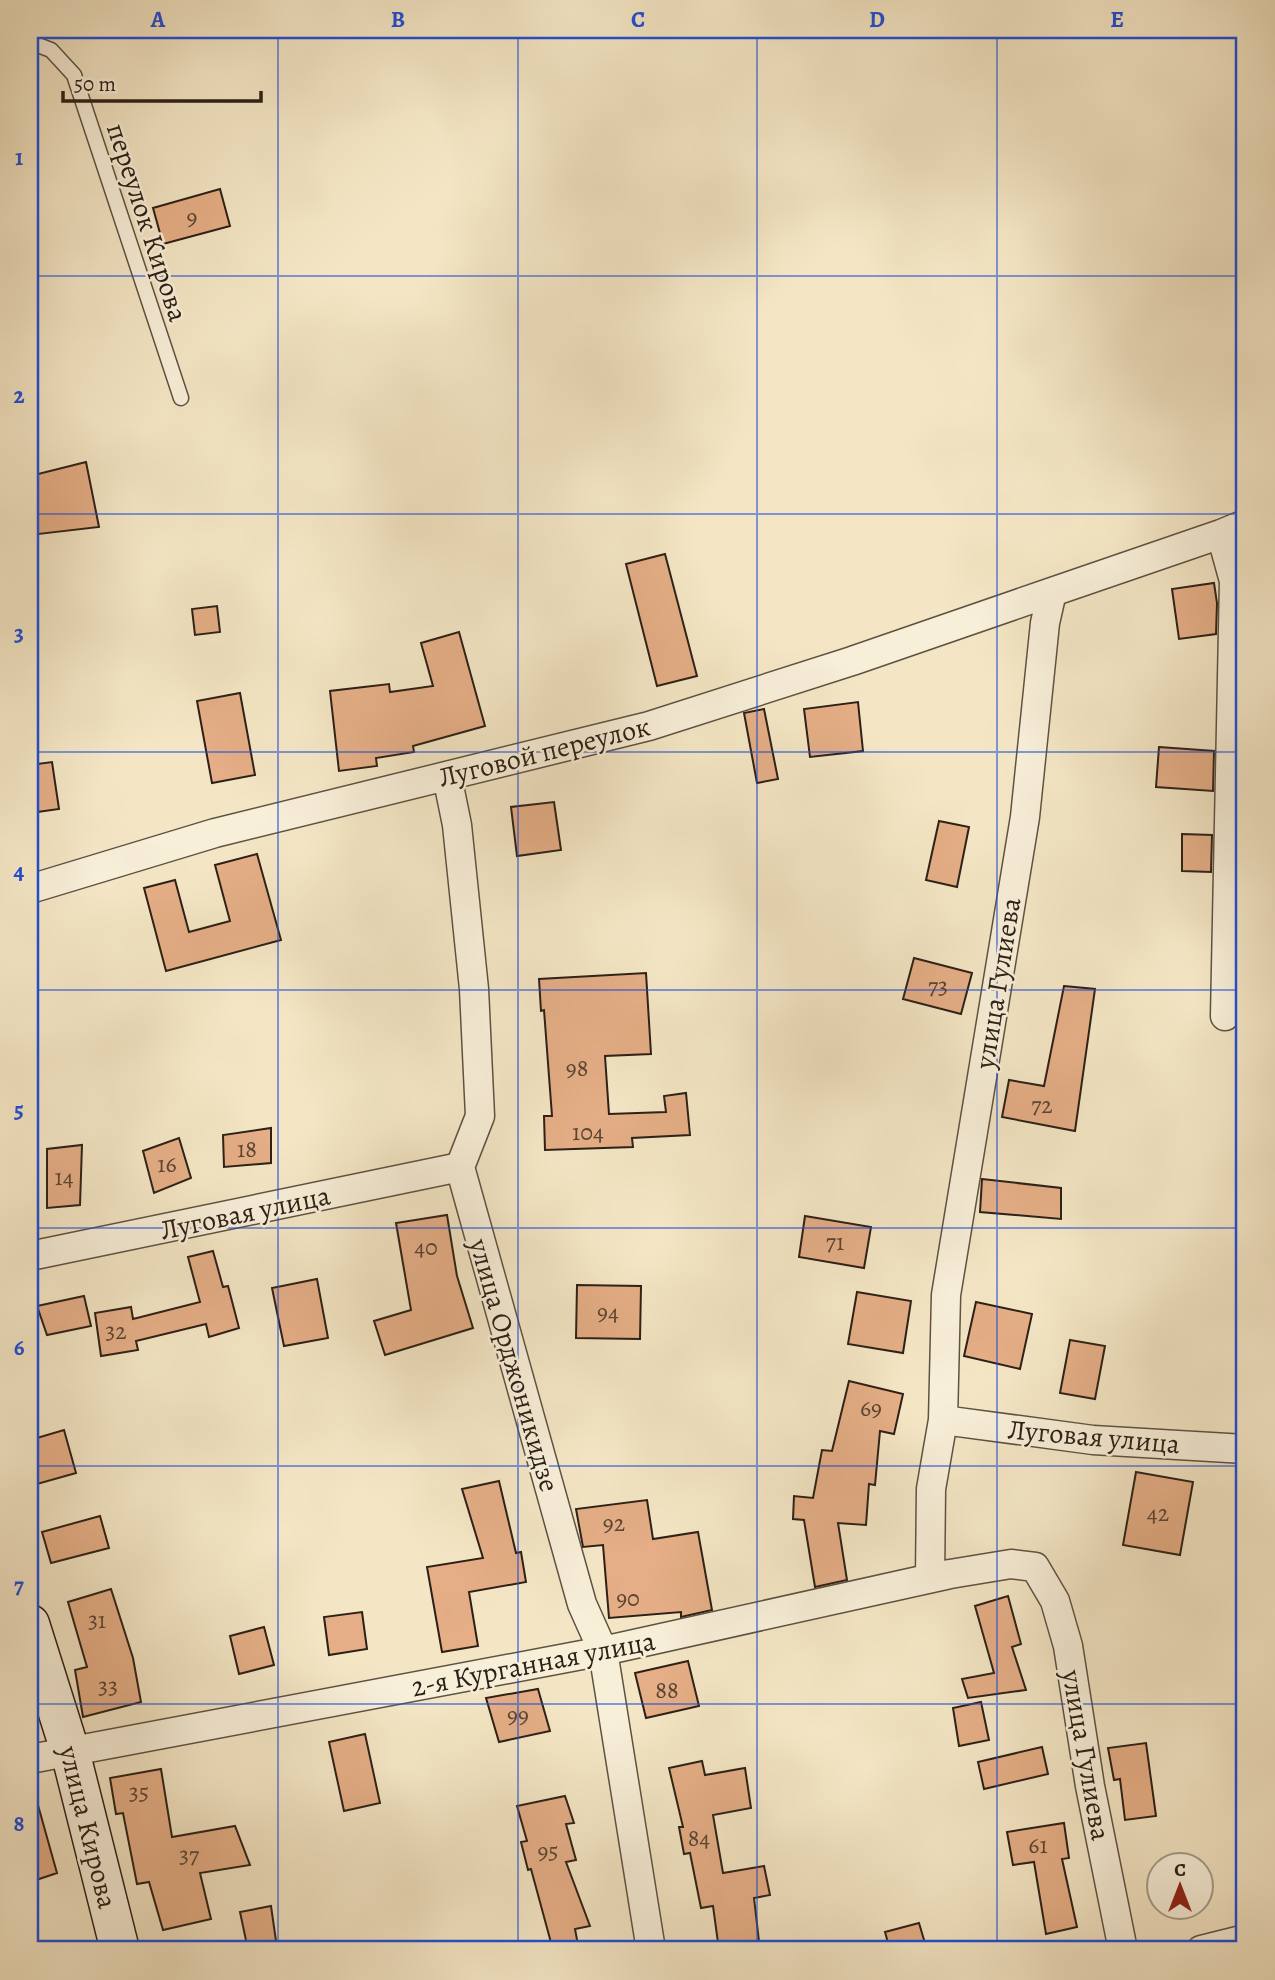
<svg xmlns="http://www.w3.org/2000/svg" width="1275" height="1980" viewBox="0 0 1275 1980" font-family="Alegreya,serif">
<rect width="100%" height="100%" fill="#f4e6c5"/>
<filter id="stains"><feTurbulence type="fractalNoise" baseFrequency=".00286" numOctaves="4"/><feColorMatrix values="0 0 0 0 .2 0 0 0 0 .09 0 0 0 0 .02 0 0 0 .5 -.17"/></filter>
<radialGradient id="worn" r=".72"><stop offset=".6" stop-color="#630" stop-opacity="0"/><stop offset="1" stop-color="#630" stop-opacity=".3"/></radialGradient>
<path fill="#e5ae86" stroke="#2c2017" stroke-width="2" d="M 220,189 L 230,226 L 163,244 L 153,208 Z
M 86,462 L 99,527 L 30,535 L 30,476 Z
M 665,554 L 697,676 L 657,686 L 626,564 Z
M 1214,583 L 1217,603 L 1216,634 L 1179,639 L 1172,589 Z
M 217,606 L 220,632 L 195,635 L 192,609 Z
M 459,632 L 485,726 L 413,746 L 414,752 L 376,758 L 377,766 L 339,771 L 330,691 L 389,684 L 390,692 L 433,686 L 421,643 Z
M 240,693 L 255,775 L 212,783 L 197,701 Z
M 858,702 L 863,751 L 810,757 L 804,709 Z
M 764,709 L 778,779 L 757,783 L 744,713 Z
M 1159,747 L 1214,751 L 1213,791 L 1156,787 Z
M 52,762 L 59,809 L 30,813 L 30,765 Z
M 554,802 L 561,850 L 517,856 L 511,807 Z
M 939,821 L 969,827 L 957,887 L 926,880 Z
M 1182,834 L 1212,835 L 1211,872 L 1182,871 Z
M 257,854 L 281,940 L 166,971 L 144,888 L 175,880 L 189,932 L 230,921 L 215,865 Z
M 914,958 L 972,973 L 961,1014 L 903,999 Z
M 646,973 L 651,1054 L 605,1056 L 609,1114 L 666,1112 L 664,1096 L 686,1093 L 690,1135 L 632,1138 L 633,1147 L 545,1150 L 544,1116 L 552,1116 L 544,1010 L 541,1011 L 539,979 Z
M 1064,986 L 1095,989 L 1075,1131 L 1002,1117 L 1009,1080 L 1044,1086 Z
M 271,1128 L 271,1163 L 224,1167 L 223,1135 Z
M 179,1138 L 191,1178 L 154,1193 L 143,1151 Z
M 82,1145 L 80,1205 L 47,1208 L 47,1149 Z
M 982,1179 L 1061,1188 L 1061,1219 L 980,1212 Z
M 447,1215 L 457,1276 L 473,1328 L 385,1355 L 374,1321 L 411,1310 L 396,1223 Z
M 805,1216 L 871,1227 L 864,1268 L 799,1257 Z
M 213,1251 L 223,1287 L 228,1286 L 239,1328 L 209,1337 L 206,1324 L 136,1341 L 138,1350 L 101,1356 L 95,1313 L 131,1307 L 133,1319 L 200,1302 L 188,1257 Z
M 317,1279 L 328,1338 L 284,1346 L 272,1288 Z
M 577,1285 L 641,1286 L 640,1339 L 576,1338 Z
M 857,1292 L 911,1301 L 903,1353 L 848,1344 Z
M 84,1296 L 91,1326 L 47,1335 L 37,1306 Z
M 976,1302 L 1032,1314 L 1020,1369 L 964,1356 Z
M 1070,1340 L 1105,1346 L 1095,1399 L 1060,1393 Z
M 849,1381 L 903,1394 L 894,1434 L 880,1431 L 875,1485 L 869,1484 L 866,1525 L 838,1523 L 847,1580 L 815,1587 L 804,1520 L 793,1519 L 794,1496 L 813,1498 L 822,1450 L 832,1451 Z
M 64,1430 L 76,1473 L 30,1486 L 30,1440 Z
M 1136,1472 L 1193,1482 L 1180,1555 L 1123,1545 Z
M 499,1481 L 516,1553 L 521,1552 L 526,1582 L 469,1592 L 478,1646 L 442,1652 L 427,1567 L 483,1558 L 462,1489 Z
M 647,1500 L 653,1539 L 698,1532 L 712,1610 L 681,1617 L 681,1612 L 609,1618 L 603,1545 L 583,1547 L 576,1509 Z
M 100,1516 L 109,1548 L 51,1563 L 42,1532 Z
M 111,1589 L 133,1658 L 141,1702 L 83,1717 L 75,1670 L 87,1667 L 68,1602 Z
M 1008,1596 L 1021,1644 L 1012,1647 L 1026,1690 L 968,1698 L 962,1679 L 994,1673 L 975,1606 Z
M 362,1612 L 367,1649 L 329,1655 L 324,1617 Z
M 264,1627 L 274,1665 L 239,1674 L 230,1636 Z
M 688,1661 L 699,1706 L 646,1718 L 635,1673 Z
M 538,1689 L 550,1731 L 499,1742 L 486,1698 Z
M 981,1702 L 989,1740 L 959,1746 L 953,1708 Z
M 365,1734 L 380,1803 L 344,1811 L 329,1742 Z
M 1146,1743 L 1156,1816 L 1125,1820 L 1120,1779 L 1114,1780 L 1108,1748 Z
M 1042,1747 L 1048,1774 L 984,1789 L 978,1762 Z
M 702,1761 L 705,1775 L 745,1768 L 751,1808 L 713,1815 L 723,1873 L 764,1866 L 770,1895 L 754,1898 L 760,1950 L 719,1950 L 713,1906 L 701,1908 L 690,1853 L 684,1854 L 679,1827 L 683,1827 L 669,1768 Z
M 161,1769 L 172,1837 L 235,1826 L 250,1865 L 200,1873 L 211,1919 L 163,1930 L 149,1882 L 137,1884 L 123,1813 L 116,1814 L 110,1778 Z
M 565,1796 L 574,1823 L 566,1824 L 576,1860 L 566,1862 L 590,1926 L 575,1929 L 579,1950 L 553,1950 L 531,1869 L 528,1870 L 521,1842 L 527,1841 L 517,1806 Z
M 36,1798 L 57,1873 L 30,1882 L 30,1799 Z
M 1064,1823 L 1069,1858 L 1062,1859 L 1077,1927 L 1046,1934 L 1034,1862 L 1013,1865 L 1007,1832 Z
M 271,1906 L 277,1948 L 248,1950 L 240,1912 Z
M 919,1923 L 927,1950 L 890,1950 L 885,1932 Z"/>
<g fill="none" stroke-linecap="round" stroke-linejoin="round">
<defs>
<path id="lane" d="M 30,42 L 51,50 L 74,75 L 181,398"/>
<path id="street" d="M 1221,534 L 1234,581 L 1225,1016
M 447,776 L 457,825 L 474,989 L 480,1116 L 460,1167 L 582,1604 L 603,1651 L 651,1950
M 30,889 L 215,833 L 649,726 L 852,661 L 1052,592
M 30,1256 L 460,1167
M 943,1420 L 1093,1440 L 1245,1449
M 930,1578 L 931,1489 L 943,1420 L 946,1295 L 1025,817 L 1045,623 L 1052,592 L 1221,534 L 1245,524
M 30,1759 L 603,1651 L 950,1574 L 1011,1564 L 1035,1567 L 1055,1601 L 1068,1646 L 1090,1786 L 1123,1950
M 1201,1950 L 1245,1939"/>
<path id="secondary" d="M 30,1624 L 70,1751 L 120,1950"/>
</defs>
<use href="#lane" stroke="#5e5242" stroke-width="17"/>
<use href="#street" stroke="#5e5242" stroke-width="31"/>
<use href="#secondary" stroke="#2c2017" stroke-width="41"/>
<use href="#lane" stroke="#f8efd9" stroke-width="14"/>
<use href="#street" stroke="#f8efd9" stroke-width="28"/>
<use href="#secondary" stroke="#f8efd9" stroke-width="38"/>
</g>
<path fill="none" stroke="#1d4ed8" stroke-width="2" stroke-opacity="0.55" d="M 278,30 L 278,1950M 518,30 L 518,1950M 757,30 L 757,1950M 997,30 L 997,1950M 30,276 L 1245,276M 30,514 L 1245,514M 30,752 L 1245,752M 30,990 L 1245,990M 30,1228 L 1245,1228M 30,1466 L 1245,1466M 30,1704 L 1245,1704"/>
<g text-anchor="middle" stroke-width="5" stroke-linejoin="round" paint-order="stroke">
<g font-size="24" fill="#5a4433">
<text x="192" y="225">9</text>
<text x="938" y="994">73</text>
<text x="577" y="1076">98</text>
<text x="1042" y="1113">72</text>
<text x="588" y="1140">104</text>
<text x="247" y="1157">18</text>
<text x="167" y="1172">16</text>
<text x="64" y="1185">14</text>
<text x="835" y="1250">71</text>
<text x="426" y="1255">40</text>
<text x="608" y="1320">94</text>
<text x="116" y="1339">32</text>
<text x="871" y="1416">69</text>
<text x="1158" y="1521">42</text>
<text x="614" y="1531">92</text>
<text x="628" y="1606">90</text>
<text x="97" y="1628">31</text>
<text x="108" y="1694">33</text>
<text x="667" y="1698">88</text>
<text x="518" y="1723">99</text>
<text x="139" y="1800">35</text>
<text x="699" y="1846">84</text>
<text x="1038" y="1853">61</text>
<text x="548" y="1859">95</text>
<text x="189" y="1863">37</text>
</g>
<g font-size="28" fill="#2c2017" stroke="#f8efd9">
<text transform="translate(148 222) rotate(72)" y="10">переулок Кирова</text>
<text transform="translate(544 751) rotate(-14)" y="10">Луговой переулок</text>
<text transform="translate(997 983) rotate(-81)" y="10">улица Гулиева</text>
<text transform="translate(245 1212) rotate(-12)" y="10">Луговая улица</text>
<text transform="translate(515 1365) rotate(74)" y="10">улица Орджоникидзе</text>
<text transform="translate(1094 1436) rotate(5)" y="10">Луговая улица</text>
<text transform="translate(533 1663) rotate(-11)" y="10">2-я Курганная улица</text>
<text transform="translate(1087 1755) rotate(80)" y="10">улица Гулиева</text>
<text transform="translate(89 1827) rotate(76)" y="10">улица Кирова</text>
</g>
</g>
<rect width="1275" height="1980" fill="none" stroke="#f4e6c5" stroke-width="77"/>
<g transform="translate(1180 1886)"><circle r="33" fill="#f8efd9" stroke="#a69c8b" stroke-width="2"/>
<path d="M0-5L12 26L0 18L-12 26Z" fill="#8f2418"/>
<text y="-10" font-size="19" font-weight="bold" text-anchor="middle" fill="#2c2017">С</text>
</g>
<path d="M63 91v10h198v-10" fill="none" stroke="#2c2017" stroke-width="3.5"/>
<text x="74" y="91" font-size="21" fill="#2c2017" stroke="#f8efd9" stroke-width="5" paint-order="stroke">50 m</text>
<rect x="38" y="38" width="1198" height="1903" fill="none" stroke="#1d4ed8" stroke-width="2.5"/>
<g font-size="23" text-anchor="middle" font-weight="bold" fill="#1d4ed8">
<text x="158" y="27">A</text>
<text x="398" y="27">B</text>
<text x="638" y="27">C</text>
<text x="877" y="27">D</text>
<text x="1117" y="27">E</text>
<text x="19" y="165">1</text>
<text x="19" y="403">2</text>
<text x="19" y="641">3</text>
<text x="19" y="879">4</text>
<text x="19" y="1117">5</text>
<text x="19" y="1355">6</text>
<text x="19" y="1593">7</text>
<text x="19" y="1831">8</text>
</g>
<rect width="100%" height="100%" filter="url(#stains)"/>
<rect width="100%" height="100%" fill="url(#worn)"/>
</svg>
